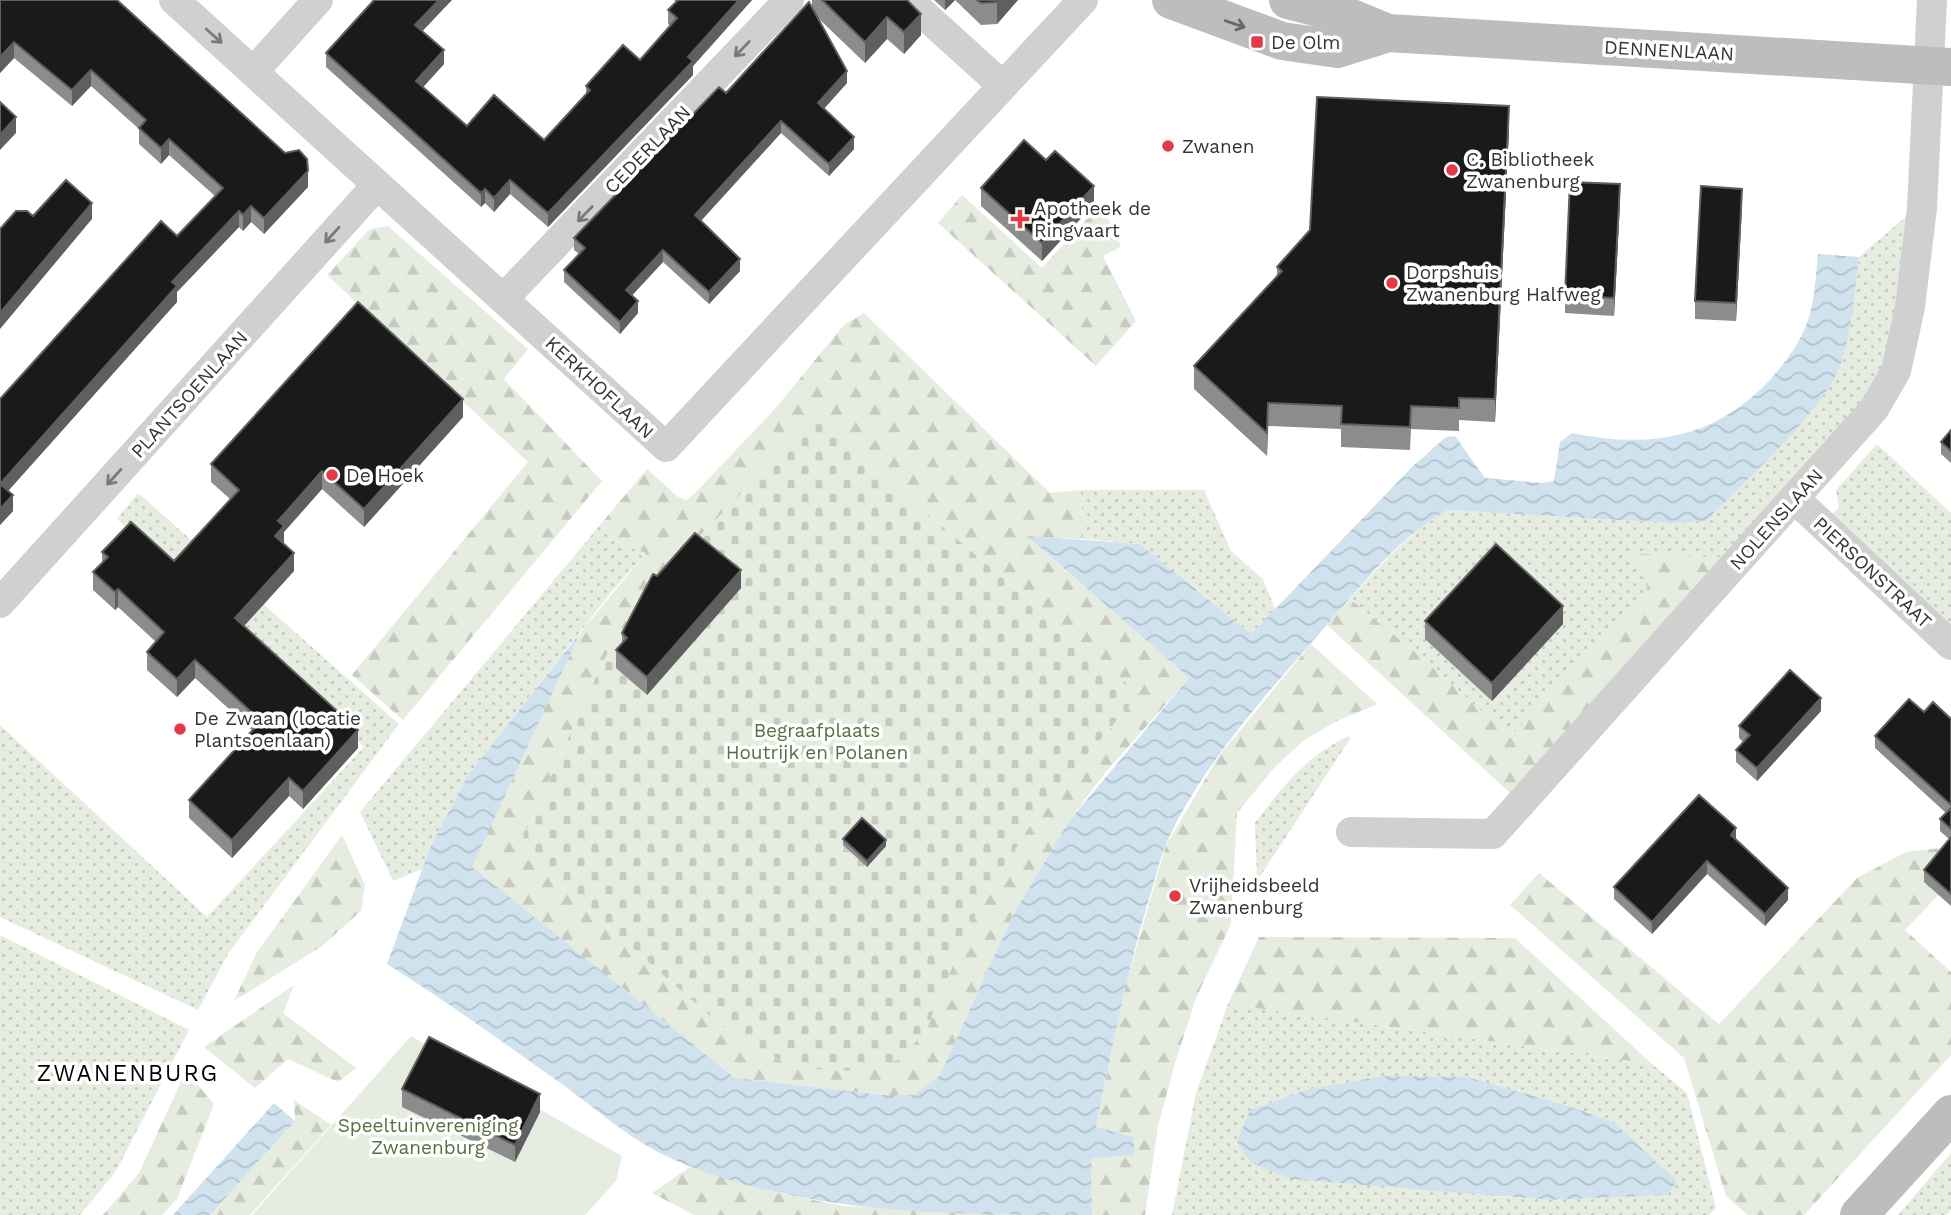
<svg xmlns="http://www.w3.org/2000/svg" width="1951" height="1215" viewBox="0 0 1951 1215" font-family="'Work Sans',sans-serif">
<defs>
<pattern id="grass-dots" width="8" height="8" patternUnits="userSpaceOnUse" patternTransform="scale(1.75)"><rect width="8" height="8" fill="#e6ecdf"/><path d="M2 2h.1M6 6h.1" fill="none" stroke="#c6cbc0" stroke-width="1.8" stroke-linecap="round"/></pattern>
<pattern id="forest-firs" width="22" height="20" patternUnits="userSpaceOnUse" patternTransform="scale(1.75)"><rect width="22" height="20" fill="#e6ecdf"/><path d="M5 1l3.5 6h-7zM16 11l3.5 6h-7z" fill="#c6cbc0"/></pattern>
<pattern id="cemetery-stones" width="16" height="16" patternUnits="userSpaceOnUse" patternTransform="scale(1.75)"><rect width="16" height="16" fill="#e6ecdf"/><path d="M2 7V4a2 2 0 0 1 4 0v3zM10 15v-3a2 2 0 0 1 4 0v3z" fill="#c6cbc0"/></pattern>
<pattern id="water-waves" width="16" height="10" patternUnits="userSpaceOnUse" patternTransform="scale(1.75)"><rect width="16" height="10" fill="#cfe2ee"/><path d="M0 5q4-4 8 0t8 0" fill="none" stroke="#b2c2cd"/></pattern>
</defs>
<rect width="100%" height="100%" fill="#fff"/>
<path fill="url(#grass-dots)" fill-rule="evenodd" d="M 1909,214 C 1901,279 1895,346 1866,405 L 1729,558 L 1627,554 C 1640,567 1651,575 1645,595 L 1510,737 L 1426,661 L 1350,599 C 1380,566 1408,532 1448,510 L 1671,523 L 1854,295 L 1859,257 Z
M 1877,444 L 1951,513 L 1951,626 L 1831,515 L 1839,508 L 1836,490 Z
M 1081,490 L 1204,490 L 1231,551 L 1263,579 L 1275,609 L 1251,634 L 1140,544 L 1083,539 Z
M 138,493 L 399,724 L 228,954 L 198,1010 L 0,917 L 0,725 L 207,917 L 364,747 L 117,519 Z
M 600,525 L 618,543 L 647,552 L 612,591 L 468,775 L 430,848 L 422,869 L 393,881 L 360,812 Z
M 1349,736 L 1350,739 L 1257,881 L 1255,823 C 1282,787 1307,755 1349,736 Z
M 0,935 L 189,1030 L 116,1171 L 80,1215 L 0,1215 Z
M 1228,1004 L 1652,1064 L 1687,1093 L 1716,1208 L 1709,1215 L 1172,1215 L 1196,1093 ZM 1677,1181 L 1667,1195 L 1551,1200 L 1495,1196 Z
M 1951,1153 L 1951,1210 L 1946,1215 L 1898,1215 Z"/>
<path fill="url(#forest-firs)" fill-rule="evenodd" d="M 962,195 L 1042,268 L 1096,209 L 1109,220 L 1121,247 L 1103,256 L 1136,321 L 1096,366 L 938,223 Z
M 388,226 L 528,349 L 504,379 L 602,481 L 403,720 L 352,675 L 528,462 L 327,275 L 370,229 Z
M 864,313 L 1050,493 L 1081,490 L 1083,539 L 1028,537 L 1189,678 L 1105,773 L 1069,821 L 1013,915 L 940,1075 L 914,1095 L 883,1095 L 735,1078 L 471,867 L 580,633 L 646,553 L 618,543 L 600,525 L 647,469 L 678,497 L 686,500 L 694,494 L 774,410 L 844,325 ZM 815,418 L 1139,694 L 1035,817 L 969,926 L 925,1033 L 793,1068 L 723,1027 L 518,849 L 602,664 L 634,604 Z
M 1626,553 L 1729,558 L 1510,793 L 1327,625 L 1350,599 L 1426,661 L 1510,737 L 1645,595 C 1651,575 1639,567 1626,553 Z
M 1311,644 L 1377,704 L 1335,722 L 1303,741 L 1274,768 L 1237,813 L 1231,924 L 1196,998 L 1175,1063 L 1158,1126 L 1145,1215 L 1092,1215 L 1091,1158 L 1134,1154 L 1134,1137 L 1096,1127 L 1125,987 L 1166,845 L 1219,756 Z
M 342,835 L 365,885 L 361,911 L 322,946 L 234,1001 L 256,954 Z
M 1951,847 L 1951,882 L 1905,930 L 1951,972 L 1951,1055 L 1804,1215 L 1748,1215 L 1726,1196 L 1684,1058 L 1510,905 L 1539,873 L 1719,1024 L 1857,878 L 1906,852 Z
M 1259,937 L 1515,938 L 1652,1064 L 1228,1004 Z
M 294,985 L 283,1013 L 356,1068 L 338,1082 L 288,1059 L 255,1088 L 204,1047 Z
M 186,1071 L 214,1104 L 177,1199 L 162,1215 L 103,1215 L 139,1173 Z
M 294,1100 L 331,1125 L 250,1215 L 210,1215 L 295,1121 Z
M 690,1167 L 777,1193 L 844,1206 L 1014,1215 L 694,1215 L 652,1193 Z"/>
<path fill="url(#cemetery-stones)" d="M 815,418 L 1139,694 L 1035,817 L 969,926 L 925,1033 L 898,1060 L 857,1071 L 793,1068 L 723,1027 L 518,849 L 602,664 L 634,604 Z"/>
<path fill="#e6ecdf" d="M 411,1036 L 622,1156 L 616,1181 L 585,1215 L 252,1215 Z"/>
<path fill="url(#water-waves)" d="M 1818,254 L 1859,257 C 1855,289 1850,350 1835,377 C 1805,429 1747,478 1706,521 L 1671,523 L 1448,510 C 1398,537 1363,584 1326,626 C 1270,690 1201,765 1166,844 C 1159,861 1155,881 1149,899 C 1126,974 1112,1050 1096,1127 L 1134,1137 L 1134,1155 L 1091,1158 L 1092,1215 C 954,1215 793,1215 666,1156 C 628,1138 595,1108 562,1084 C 504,1043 446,1001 387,964 L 430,848 L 468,775 L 580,633 L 472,867 L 735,1078 L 883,1095 L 914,1095 L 940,1075 L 1013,915 L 1069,821 L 1189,678 L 1027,536 L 1140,544 L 1251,634 L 1413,466 L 1446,437 L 1455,436 L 1485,478 L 1542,483 L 1554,481 L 1560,442 L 1572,433 C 1649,449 1714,439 1769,381 C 1785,363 1802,341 1809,317 C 1815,297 1816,274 1818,254 Z
M 1384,1076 L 1467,1077 L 1568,1106 L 1613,1122 L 1677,1181 L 1667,1195 L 1551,1200 L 1291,1179 L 1251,1163 L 1237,1142 L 1250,1110 L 1309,1089 Z
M 274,1103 L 295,1121 L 210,1215 L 173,1215 Z"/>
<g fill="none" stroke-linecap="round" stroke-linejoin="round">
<path stroke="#d0d0d0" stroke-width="30" d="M 174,0 L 666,447 L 1083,0
M 908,0 L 1003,86
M 253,72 L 318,0
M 504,298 L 789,0
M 1795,499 L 1951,645
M 0,603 L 377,185
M 1351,832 L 1493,834 L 1874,409 L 1896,371 L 1910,307 L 1922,208 L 1932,0"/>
<path stroke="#bdbdbd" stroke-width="38" d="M 1171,0 L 1282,41 L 1337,49 L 1388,33
M 1288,0 L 1342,14 L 1388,33 L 1951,67
M 1859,1215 L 1951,1114"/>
</g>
<path fill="#8c8c8c" d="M 0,0 L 308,187 L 264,234 L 251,222 L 243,231 L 239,227 L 177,292 L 177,302 L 8,491 L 13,511 L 0,525 L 0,399 L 177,236 L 215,196 L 169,155 L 161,164 L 139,144 L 139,129 L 91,86 L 72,106 L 14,58 L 0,73 Z
M 674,0 L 752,0 L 693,66 L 693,75 L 548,227 L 510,194 L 494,212 L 485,203 L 481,207 L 326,67 L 326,53 L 422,31 L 444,64 L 423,87 L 467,126 L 544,140 L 586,94 L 586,86 L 640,60 L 670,26 L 668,24 L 668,10 L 676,2 Z
M 812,0 L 907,0 L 921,35 L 904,54 L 887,39 L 865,63 L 817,17 L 847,83 L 824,109 L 854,149 L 829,176 L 781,133 L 701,221 L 740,271 L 709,304 L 663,262 L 632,295 L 638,313 L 620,334 L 564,282 L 564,270 L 579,254 L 574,250 L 574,238 L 726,93 L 812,7 Z
M 934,0 L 1018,0 L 997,24 L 981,25 L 955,0 L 945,10 Z
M 1509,129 L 1495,422 L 1459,420 L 1459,431 L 1411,429 L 1410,450 L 1341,447 L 1341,429 L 1268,426 L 1267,456 L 1194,389 L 1194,366 L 1277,276 L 1277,267 Z
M 981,188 L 1094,204 L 1042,261 L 981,206 Z
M 1620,202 L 1614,316 L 1565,313 L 1565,295 Z
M 1742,206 L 1736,321 L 1695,319 L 1695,301 Z
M 463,417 L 364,527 L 322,489 L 284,532 L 284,544 L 294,571 L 244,626 L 358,748 L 303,809 L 289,796 L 232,858 L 189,818 L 189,800 L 252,730 L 195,678 L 177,697 L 147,670 L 147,652 L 156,642 L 118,607 L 115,610 L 93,590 L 93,572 L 102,563 L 102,552 L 174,561 L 230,499 L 211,482 L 211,464 Z
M 1951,430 L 1951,463 L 1941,454 L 1941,442 Z
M 657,576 L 741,588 L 647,695 L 616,668 L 616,650 L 622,643 L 622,633 Z
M 1425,621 L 1563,624 L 1492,701 L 1425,639 Z
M 1821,711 L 1757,781 L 1736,762 L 1736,750 L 1743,742 L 1739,738 L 1739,726 Z
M 1924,712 L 1951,719 L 1951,906 L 1924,882 L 1924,870 L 1949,839 L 1940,831 L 1940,819 L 1946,813 L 1875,748 L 1875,736 Z
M 843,839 L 886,846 L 867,867 L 843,845 Z
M 1736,840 L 1788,900 L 1765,926 L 1707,874 L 1652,934 L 1614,899 L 1614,887 Z
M 402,1089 L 540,1112 L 515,1162 L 402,1107 Z"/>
<path fill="#5f5f5f" d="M 439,0 L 452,0 L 415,39 L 415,25 Z
M 739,0 L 752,0 L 693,66 L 693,75 L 548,227 L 548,213 Z
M 945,0 L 955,0 L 945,10 Z
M 999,0 L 1018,0 L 997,24 L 997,2 Z
M 921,14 L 921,35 L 904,54 L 904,32 Z
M 887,17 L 887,39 L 865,63 L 865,42 Z
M 14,42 L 14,58 L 0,73 L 0,57 Z
M 444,50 L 444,64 L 416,95 L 416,81 Z
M 91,70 L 91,86 L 72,106 L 72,90 Z
M 847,71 L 847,83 L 818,115 L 818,103 Z
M 1509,106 L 1509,129 L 1495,422 L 1495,399 Z
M 16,117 L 16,133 L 0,150 L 0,135 Z
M 781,121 L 781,133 L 695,227 L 695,215 Z
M 854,137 L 854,149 L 829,176 L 829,164 Z
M 169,139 L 169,155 L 161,164 L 161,148 Z
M 308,171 L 308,187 L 264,234 L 264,218 Z
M 510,180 L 510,194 L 494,212 L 494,198 Z
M 1620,184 L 1620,202 L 1614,316 L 1614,298 Z
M 1094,186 L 1094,204 L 1042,261 L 1042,243 Z
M 485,189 L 485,203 L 481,207 L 481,193 Z
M 1742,189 L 1742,206 L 1736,321 L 1736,303 Z
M 92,203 L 92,219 L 0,329 L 0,313 Z
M 251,206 L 251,222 L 243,231 L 243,215 Z
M 239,211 L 239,227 L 177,292 L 177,302 L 0,500 L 0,484 L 172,282 Z
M 663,250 L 663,262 L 626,302 L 626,290 Z
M 740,259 L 740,271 L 709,304 L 709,292 Z
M 638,301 L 638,313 L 620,334 L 620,322 Z
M 463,399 L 463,417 L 364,527 L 364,509 Z
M 1268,403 L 1268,426 L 1267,456 L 1267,433 Z
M 322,471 L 322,489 L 284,532 L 284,544 L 275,536 L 278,521 Z
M 13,495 L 13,511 L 0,525 L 0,509 Z
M 294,553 L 294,571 L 235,636 L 235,618 Z
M 741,570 L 741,588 L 647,695 L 647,677 Z
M 118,589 L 118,607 L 115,610 L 115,592 Z
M 1563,606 L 1563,624 L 1492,701 L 1492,683 Z
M 195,660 L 195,678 L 177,697 L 177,679 Z
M 1821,698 L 1821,711 L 1757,781 L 1757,768 Z
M 358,730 L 358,748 L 303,809 L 303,791 Z
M 289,778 L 289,796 L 232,858 L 232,840 Z
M 1736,828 L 1736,841 L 1731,835 Z
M 886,840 L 886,846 L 867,867 L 867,861 Z
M 1707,861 L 1707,874 L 1652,934 L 1652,922 Z
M 1788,888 L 1788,900 L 1765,926 L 1765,914 Z
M 540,1094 L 540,1112 L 515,1162 L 515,1145 Z"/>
<path fill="#1a1a1a" stroke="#5f5f5f" stroke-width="2" d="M 0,0 L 117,0 L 285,153 L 299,150 L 307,159 L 308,171 L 264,218 L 251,206 L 243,215 L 239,211 L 172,282 L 177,286 L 0,484 L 13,495 L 0,509 L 0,399 L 161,221 L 177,236 L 223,188 L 169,139 L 161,148 L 139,128 L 146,120 L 91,70 L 72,90 L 14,42 L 0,57 Z
M 374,0 L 439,0 L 415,25 L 444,50 L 416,81 L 467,126 L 494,95 L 544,140 L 590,90 L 586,86 L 623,45 L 640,60 L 677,18 L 668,10 L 678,0 L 739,0 L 688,57 L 693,61 L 548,213 L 510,180 L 494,198 L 485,189 L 481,193 L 326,53 Z
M 822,0 L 907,0 L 921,14 L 904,32 L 887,17 L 865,42 Z
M 977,0 L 999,0 L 997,2 L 981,3 Z
M 809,2 L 847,71 L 818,103 L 854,137 L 829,164 L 781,121 L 695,215 L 740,259 L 709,292 L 663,250 L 626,290 L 638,301 L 620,322 L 564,270 L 585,248 L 574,238 L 719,87 L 726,93 Z
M 1317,97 L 1509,106 L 1495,399 L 1459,398 L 1459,408 L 1411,406 L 1410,427 L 1341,424 L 1342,406 L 1268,403 L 1267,433 L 1194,366 L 1282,271 L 1277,267 L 1310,230 Z
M 0,102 L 16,117 L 0,135 Z
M 1024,140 L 1046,160 L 1055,151 L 1094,186 L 1042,243 L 981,188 Z
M 66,180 L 92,203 L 0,313 L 0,229 L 16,211 L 27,211 L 33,216 Z
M 1570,182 L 1620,184 L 1614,298 L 1565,295 Z
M 1701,186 L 1742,189 L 1736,303 L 1695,301 Z
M 358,302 L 463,399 L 364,509 L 322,471 L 278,521 L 284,526 L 275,536 L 294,553 L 235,618 L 358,730 L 303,791 L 289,778 L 232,840 L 189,800 L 261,721 L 195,660 L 177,679 L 147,652 L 164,632 L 118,589 L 115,592 L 93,572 L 108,557 L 102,552 L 131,522 L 174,561 L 239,490 L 211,464 Z
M 1951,430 L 1951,451 L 1941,442 Z
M 695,533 L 741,570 L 647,677 L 616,650 L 627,638 L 622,633 L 653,574 L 657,576 Z
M 1496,544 L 1563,606 L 1492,683 L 1425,621 Z
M 1790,670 L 1821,698 L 1757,768 L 1736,750 L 1750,735 L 1739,726 Z
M 1909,699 L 1924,712 L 1933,702 L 1951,719 L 1951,805 L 1875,736 Z
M 1699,795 L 1736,828 L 1731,835 L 1788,888 L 1765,914 L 1707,861 L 1652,922 L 1614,887 Z
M 1951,808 L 1951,829 L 1940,819 Z
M 862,818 L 886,840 L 867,861 L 843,839 Z
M 1951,837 L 1951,894 L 1924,870 Z
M 429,1037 L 540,1094 L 515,1145 L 402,1089 Z"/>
<defs><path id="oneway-shaft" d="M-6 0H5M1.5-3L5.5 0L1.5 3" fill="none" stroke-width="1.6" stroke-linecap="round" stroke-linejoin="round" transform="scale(1.75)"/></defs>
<use stroke="#6a6a6a" href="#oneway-shaft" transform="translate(1235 24) rotate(19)"/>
<g stroke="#7a7a7a">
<use href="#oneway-shaft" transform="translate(214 36) rotate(42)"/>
<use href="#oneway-shaft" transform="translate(742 49) rotate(134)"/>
<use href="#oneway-shaft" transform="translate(585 214) rotate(134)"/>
<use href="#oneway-shaft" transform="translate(332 235) rotate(132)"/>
<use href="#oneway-shaft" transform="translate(114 477) rotate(132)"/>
</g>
<g fill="#e63946" stroke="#fff" stroke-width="2.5">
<rect x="1250" y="35" width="14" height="14" rx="3.5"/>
<circle cx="1168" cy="146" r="7"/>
<circle cx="1452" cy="170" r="7"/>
<path d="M1016.5 208.5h7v7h7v7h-7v7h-7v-7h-7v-7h7z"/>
<circle cx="1392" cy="283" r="7"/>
<circle cx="332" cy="475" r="7"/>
<circle cx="180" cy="729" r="7"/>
<circle cx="1175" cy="896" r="7"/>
</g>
<g text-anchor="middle" stroke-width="7" stroke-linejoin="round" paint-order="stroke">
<g font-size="19" fill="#333" stroke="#fff" text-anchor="start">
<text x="1271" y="49">De Olm</text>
<text x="1182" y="153">Zwanen</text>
<text x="1466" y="166">C. Bibliotheek<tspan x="1466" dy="22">Zwanenburg</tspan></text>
<text x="1034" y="215">Apotheek de<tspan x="1034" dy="22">Ringvaart</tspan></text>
<text x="1406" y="279">Dorpshuis<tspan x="1406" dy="22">Zwanenburg Halfweg</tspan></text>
<text x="346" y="482">De Hoek</text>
<text x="194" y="725">De Zwaan (locatie<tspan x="194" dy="22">Plantsoenlaan)</tspan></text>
<text x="1189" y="892">Vrijheidsbeeld<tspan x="1189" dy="22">Zwanenburg</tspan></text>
</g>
<g font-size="19" fill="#333" stroke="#fff">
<text transform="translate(1669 50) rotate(3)" y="7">DENNENLAAN</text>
<text transform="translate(647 149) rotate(-46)" y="7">CEDERLAAN</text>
<text transform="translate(600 387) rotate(43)" y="7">KERKHOFLAAN</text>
<text transform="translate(189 394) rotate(-48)" y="7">PLANTSOENLAAN</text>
<text transform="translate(1776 519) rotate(-48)" y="7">NOLENSLAAN</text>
<text transform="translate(1873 572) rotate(43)" y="7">PIERSONSTRAAT</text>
</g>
<g font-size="19" fill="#56703f" stroke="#fff">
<text x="817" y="737">Begraafplaats<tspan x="817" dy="22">Houtrijk en Polanen</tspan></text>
<text x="428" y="1132">Speeltuinvereniging<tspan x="428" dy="22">Zwanenburg</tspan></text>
</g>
<g font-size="23" letter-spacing="2" fill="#000" stroke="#fff">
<text x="128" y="1081">ZWANENBURG</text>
</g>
</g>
</svg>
